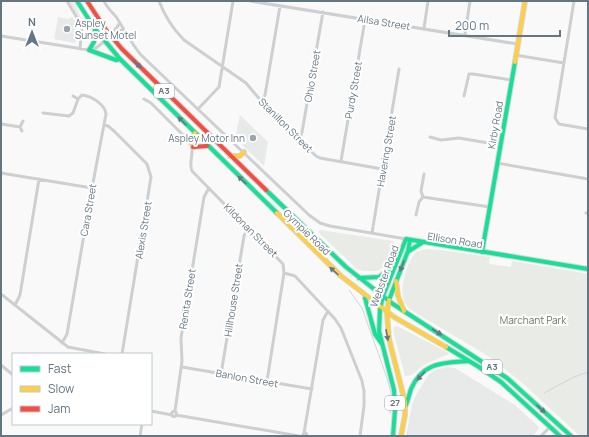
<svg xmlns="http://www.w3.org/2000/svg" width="589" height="437" viewBox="0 0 589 437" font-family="Manrope,sans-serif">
<rect width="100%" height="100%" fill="#f9f9f9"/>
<path fill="#e8e9e9" d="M 58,17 L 68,19 L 72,17 L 76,23 L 79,31 L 77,41 L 74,43 L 54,39 Z
M 240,115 L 268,142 L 264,166 L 235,138 Z
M 448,367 L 455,368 L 515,405 L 539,427 L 538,430 L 533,436 L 406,436 L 412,405 L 416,395 L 429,374 L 435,370 Z"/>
<path fill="#e8ebe6" d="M 69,1 L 73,1 L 85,26 L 83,25 Z
M 320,230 L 393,241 L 395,245 L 394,254 L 393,259 L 389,265 L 376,271 L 363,271 L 357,269 L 318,232 Z
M 426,249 L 440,250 L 490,257 L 489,264 L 511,267 L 512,261 L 588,274 L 588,436 L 580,436 L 520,381 L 488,356 L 411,310 C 407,306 404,303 403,297 C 400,285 408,261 416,252 Z
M 397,326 L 447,352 L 449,354 L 425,364 L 412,375 L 405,376 L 393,330 L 394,327 Z"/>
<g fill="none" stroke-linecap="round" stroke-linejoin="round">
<path stroke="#ced6d9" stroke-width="1" d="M 349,290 L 362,308 L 387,378 L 391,393 L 390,413
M 544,393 L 574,377 L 588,372"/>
<defs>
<path id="fast" d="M 77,1 L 95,29 L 120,59 L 277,213
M 95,29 L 94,42 L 89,50 L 116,60 L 120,59
M 266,190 L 346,267 L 393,304 L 507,378 L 571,436
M 409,251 L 423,242
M 482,252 L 515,62
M 359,278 L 379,277 L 395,265
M 383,296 L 406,239 L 588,269
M 383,296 L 380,309 L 379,331 L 394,390 L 395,410 L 393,436
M 365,298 L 375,334 L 382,344
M 389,300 L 408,251 L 410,240
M 446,347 L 479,367 L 501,382 L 560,436
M 405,407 C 408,401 409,395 411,389 C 423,361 445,363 469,361"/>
<path id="slow" d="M 515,62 L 525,1
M 191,143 L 195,133
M 230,156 L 240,156 L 244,152
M 277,213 L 341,276 L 394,317 L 446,347
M 396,281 L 398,296 L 404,311
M 389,300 L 387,314 L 389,339 L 405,402 L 405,415 L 401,436"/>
<path id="jam" d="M 87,1 L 106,30 L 122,49 L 266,190
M 193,147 L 207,146"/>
</defs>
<use href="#fast" stroke="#d5d6d7" stroke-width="6"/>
<use href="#slow" stroke="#d5d6d7" stroke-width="6"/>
<use href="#jam" stroke="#d5d6d7" stroke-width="6"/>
<path stroke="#cecfd0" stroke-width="3" d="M 67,1 L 82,26 L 80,49
M 104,1 C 107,8 112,12 117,18 C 125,31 131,43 141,55 L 309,215 L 320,223 L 330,226 L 406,239
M 159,1 C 165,17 172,28 184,40 L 246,83 L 268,109 L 316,156 L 320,158 L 382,169
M 250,1 L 517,44
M 574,1 L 555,118 L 559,124 L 588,129
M 424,28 L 428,1
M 112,34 L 120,23
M 465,34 L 470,1
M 1,36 L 89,50 L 96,48 L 111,36 L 123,29
M 515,55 L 564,63
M 464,96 L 469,74 L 473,74 L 511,80
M 144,99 L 151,103 L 191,143 C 195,152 188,162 192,171 L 283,264 L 284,273 L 267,381
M 262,102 L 265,95 L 280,6
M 198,109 L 219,87 L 233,1
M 43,113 L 69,116 L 73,113 L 78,99
M 1,124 L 20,127
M 104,125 L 108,126 L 114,131 L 147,164 L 151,177 L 122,354
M 22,131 L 20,127 L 23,121
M 430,137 L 441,140 L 459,138 L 500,145
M 300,139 L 302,132 L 323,12
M 341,161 L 365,20
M 497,163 L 588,179
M 1,173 L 92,188
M 423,197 L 490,207
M 586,213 L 588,213
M 416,215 L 419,202 L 423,197 L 421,191 L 424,174
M 372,233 L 399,69
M 284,273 L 295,276 L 335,319 L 341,328 L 362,381 L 364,391 L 364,406 L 360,436
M 1,294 L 68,347 L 105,354
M 15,305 L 20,295 L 39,179
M 62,343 L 67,334 L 92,188 L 106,114 C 105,104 91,96 82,95 L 78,99 L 73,96
M 1,365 L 13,375
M 182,367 L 312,389
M 221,374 L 244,236 L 248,228
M 151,411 L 172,415
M 175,411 L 182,361 L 181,338 L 204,197 L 209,188
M171.5 414a2.5 2.5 0 1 1 5 0a2.5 2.5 0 1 1-5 0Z
M 1,415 L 13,408
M 176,415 L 299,436
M 304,433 L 323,320 L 328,311
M 140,436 L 142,424
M 302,436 L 304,433 L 306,433 L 307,436
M 541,436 L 550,427"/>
<use href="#fast" stroke="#16e098" stroke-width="4"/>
<use href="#slow" stroke="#ffcf43" stroke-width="4"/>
<use href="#jam" stroke="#f24e42" stroke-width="4"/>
</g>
<defs><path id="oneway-solid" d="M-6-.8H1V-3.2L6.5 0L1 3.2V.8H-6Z"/></defs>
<g fill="#657683">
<use href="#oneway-solid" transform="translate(137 64) rotate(45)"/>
<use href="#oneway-solid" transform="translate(182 121) rotate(-135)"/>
<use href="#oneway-solid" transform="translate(242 180) rotate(-136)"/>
<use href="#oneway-solid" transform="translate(402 266) rotate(112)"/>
<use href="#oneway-solid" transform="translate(334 271) rotate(-138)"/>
<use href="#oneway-solid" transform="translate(437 332) rotate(33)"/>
<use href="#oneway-solid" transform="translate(387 335) rotate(80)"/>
<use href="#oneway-solid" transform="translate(421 376) rotate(133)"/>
<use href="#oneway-solid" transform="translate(541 409) rotate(42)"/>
</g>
<g fill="#99a4ac" stroke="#fff" stroke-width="1.5">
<circle cx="67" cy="29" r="4"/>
<circle cx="253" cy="138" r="4"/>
</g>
<g text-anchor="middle" stroke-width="4" stroke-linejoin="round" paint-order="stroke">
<g fill="#fff" stroke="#939fa8" stroke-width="1">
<rect x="154" y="84" width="20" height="14" rx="3"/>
<rect x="482" y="360" width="20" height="14" rx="3"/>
<rect x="385" y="396" width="20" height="14" rx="3"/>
</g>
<g font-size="9" font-weight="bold" fill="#657683">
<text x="164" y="94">A3</text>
<text x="492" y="370">A3</text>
<text x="395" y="406">27</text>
</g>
<g font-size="10" fill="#657683" stroke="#fff">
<text transform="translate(384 22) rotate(9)" y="4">Ailsa Street</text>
<text transform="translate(312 76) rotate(-80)" y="4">Ohio Street</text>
<text transform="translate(353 90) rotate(-80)" y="4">Purdy Street</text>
<text transform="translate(286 125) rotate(45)" y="4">Stanillon Street</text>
<text transform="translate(495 125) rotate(-80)" y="4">Kirby Road</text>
<text transform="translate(386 151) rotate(-80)" y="4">Havering Street</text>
<text transform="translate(88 210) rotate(-80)" y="4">Cara Street</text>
<text transform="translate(143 230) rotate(-81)" y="4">Alexis Street</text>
<text transform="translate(251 230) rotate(45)" y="4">Kildonan Street</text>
<text transform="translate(307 232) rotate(44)" y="4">Gympie Road</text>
<text transform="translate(455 240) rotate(9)" y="4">Ellison Road</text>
<text transform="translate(384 276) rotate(-70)" y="4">Webster Road</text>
<text transform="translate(187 299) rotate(-81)" y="4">Renita Street</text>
<text transform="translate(233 300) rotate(-81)" y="4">Hillhouse Street</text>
<text transform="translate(247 378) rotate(10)" y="4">Banlon Street</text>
</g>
<g font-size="10" fill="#657683" stroke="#fff" text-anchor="start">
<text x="75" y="27">Aspley<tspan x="75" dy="12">Sunset Motel</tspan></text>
<text x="245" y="142" text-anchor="end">Aspley Motor Inn</text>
</g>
<g font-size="10" fill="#687a64" stroke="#fff">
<text x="533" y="324">Marchant Park</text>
</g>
</g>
<rect width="589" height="437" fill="none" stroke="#657683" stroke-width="4"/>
<rect x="12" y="353" width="140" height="72" fill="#ffffff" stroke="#c1c8cd"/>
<rect x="20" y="366" width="20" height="6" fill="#16e098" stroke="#c1c8cd"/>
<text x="48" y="373" font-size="12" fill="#657683">Fast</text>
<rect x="20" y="386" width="20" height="6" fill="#ffcf43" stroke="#c1c8cd"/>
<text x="48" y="393" font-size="12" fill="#657683">Slow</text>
<rect x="20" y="406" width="20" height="6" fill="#f24e42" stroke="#c1c8cd"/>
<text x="48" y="413" font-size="12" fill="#657683">Jam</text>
<g transform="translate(32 32)" stroke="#ffffff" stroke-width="3" paint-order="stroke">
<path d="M0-3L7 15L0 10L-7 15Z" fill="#657683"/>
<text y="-6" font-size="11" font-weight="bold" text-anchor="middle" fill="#657683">N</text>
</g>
<path d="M449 30v6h111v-6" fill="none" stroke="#657683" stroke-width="2"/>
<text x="455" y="30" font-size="12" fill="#657683" stroke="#ffffff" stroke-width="3" paint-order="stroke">200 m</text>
</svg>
